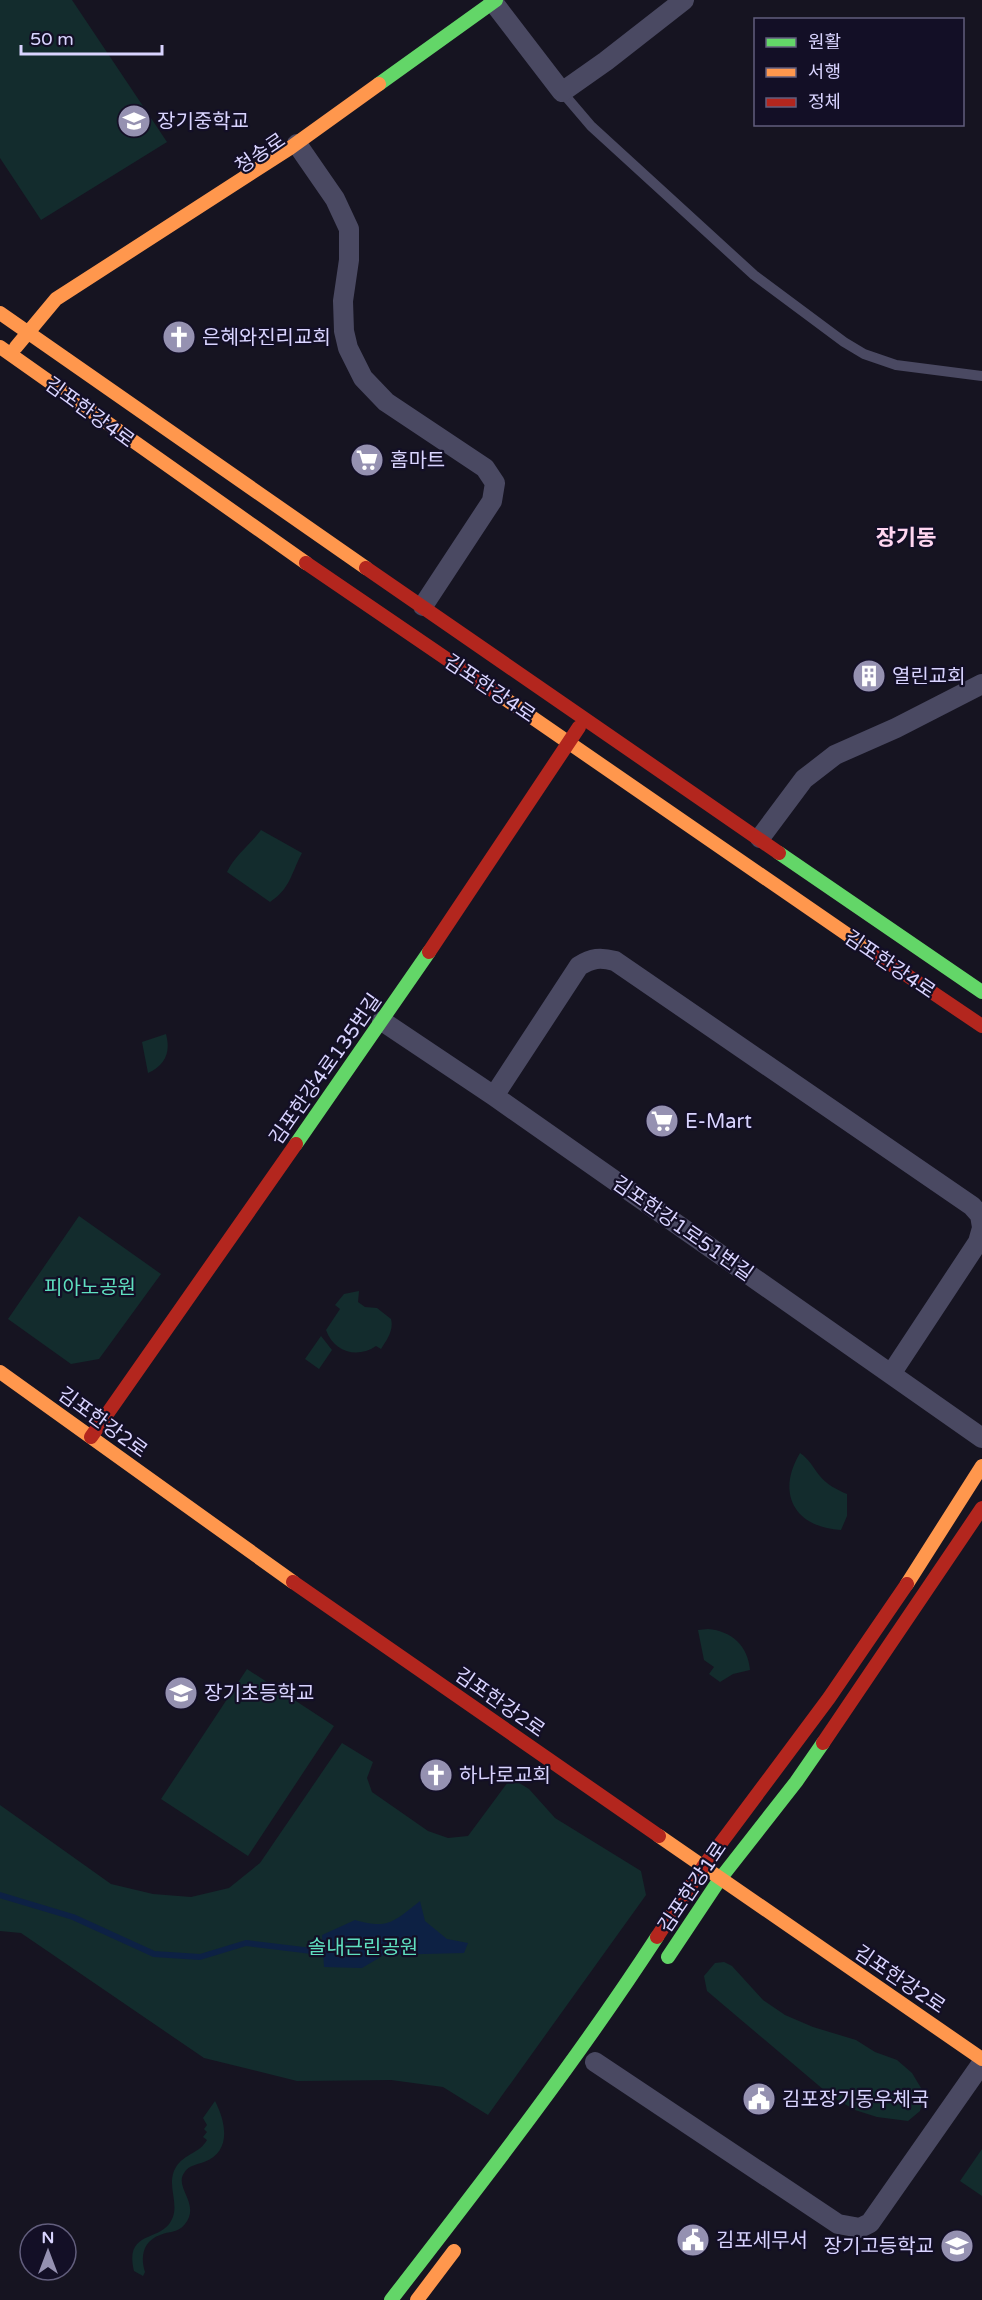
<svg xmlns="http://www.w3.org/2000/svg" width="982" height="2300" viewBox="0 0 982 2300" font-family="'Varela Round','Noto Sans KR',sans-serif">
<rect width="100%" height="100%" fill="#161421"/>
<path fill="#132c2d" d="M 0,0 L 72,0 L 167,142 L 41,220 L 0,158 Z
M 261,830 L 302,853 C 291,873 291,888 270,902 L 227,872 C 235,855 250,845 261,830 Z
M 166,1034 C 171,1053 165,1065 148,1073 L 142,1042 Z
M 79,1216 L 161,1274 L 99,1359 L 71,1364 L 8,1319 Z
M 359,1291 L 358,1302 L 365,1307 L 377,1308 L 391,1319 C 394,1330 387,1340 381,1349 L 376,1346 C 357,1359 334,1352 326,1330 L 340,1309 L 335,1305 L 344,1294 Z
M 321,1336 L 332,1350 L 319,1369 L 305,1359 Z
M 800,1453 C 810,1460 812,1466 819,1475 C 826,1484 837,1490 847,1494 L 847,1516 L 841,1530 C 794,1527 776,1493 800,1453 Z
M 708,1629 C 732,1631 748,1646 750,1670 L 733,1674 L 720,1682 L 709,1674 L 714,1667 L 704,1660 L 698,1630 Z
M 247,1669 L 334,1726 L 248,1856 L 161,1799 Z
M 342,1743 L 373,1762 L 367,1778 L 372,1792 L 428,1831 L 448,1838 L 468,1836 L 511,1778 L 529,1789 L 555,1818 L 641,1871 L 646,1895 L 488,2115 L 443,2087 L 391,2080 L 297,2081 L 204,2058 L 21,1933 L 0,1931 L 0,1805 L 111,1884 L 153,1894 L 191,1897 L 229,1888 L 260,1863 Z
M 724,1962 L 732,1966 L 763,2000 L 785,2015 L 813,2027 L 856,2040 L 875,2052 L 897,2060 L 912,2073 L 924,2093 L 920,2111 L 908,2121 L 877,2117 L 855,2110 L 831,2096 L 707,1991 L 704,1976 L 715,1963 Z
M 215,2101 C 226,2122 232,2152 204,2162 C 196,2165 189,2165 184,2173 C 174,2188 201,2204 185,2224 C 178,2233 169,2231 160,2235 C 143,2241 140,2257 145,2272 L 143,2276 L 134,2271 C 124,2230 160,2242 171,2221 C 181,2204 165,2185 176,2167 C 184,2154 200,2153 207,2140 L 203,2137 L 207,2132 L 204,2129 L 207,2125 L 203,2118 Z
M 982,2149 L 982,2196 L 960,2181 Z"/>
<path fill="#0d2144" d="M 420,1901 L 425,1921 L 447,1939 L 468,1943 L 464,1953 L 384,1955 L 362,1968 L 324,1967 L 322,1935 L 355,1920 C 389,1930 394,1921 420,1901 Z"/>
<g fill="none" stroke-linecap="round" stroke-linejoin="round">
<path stroke="#0d2144" stroke-width="6" d="M 0,1895 L 73,1917 L 154,1954 L 200,1957 L 246,1943 L 312,1951 L 330,1948"/>
<path stroke="#4a4962" stroke-width="10" d="M 562,92 L 591,126 L 754,275 L 844,342 L 864,354 L 896,365 L 982,376"/>
<path stroke="#4a4962" stroke-width="20" d="M 493,2 L 562,92 L 606,61 L 684,0
M 297,144 L 335,199 L 349,229 L 349,260 L 343,301 L 344,331 L 348,348 L 363,378 L 386,402 L 485,468 L 495,483 L 492,501 L 423,606
M 760,838 L 804,779 L 835,755 L 896,728 L 982,684
M 382,1021 L 494,1096 L 982,1438
M 494,1096 L 579,966 C 592,958 600,957 615,961 L 972,1206 L 980,1215 L 982,1227
M 891,1374 L 978,1242 L 982,1228
M 595,2062 L 838,2224 L 860,2228 L 870,2223 L 982,2063"/>
<path stroke="#63d668" stroke-width="14" d="M 379,84 L 496,0
M 779,853 L 982,992
M 296,1144 L 429,952
M 668,1957 L 720,1879 L 796,1782 L 823,1743
M 391,2300 C 483,2181 575,2063 657,1937"/>
<path stroke="#ff974d" stroke-width="14" d="M 0,313 L 366,568
M 0,347 L 306,563
M 16,347 L 56,299 L 290,148 L 379,84
M 501,696 L 877,955
M 0,1372 L 293,1582
M 907,1584 L 982,1466
M 659,1836 L 982,2059
M 417,2300 L 454,2251"/>
<path stroke="#b3261e" stroke-width="14" d="M 306,563 L 501,696
M 366,568 L 779,853
M 429,952 L 579,727
M 877,955 L 982,1026
M 91,1437 L 296,1144
M 293,1582 L 659,1836
M 823,1743 L 982,1508
M 657,1937 L 703,1867 L 829,1698 L 907,1584"/>
</g>
<defs>
<symbol id="school-disc" viewBox="-11 -11 22 22"><circle r="9.5" fill="#9591b1" stroke="#130f26"/><path d="M0-5L7-2L0 1L-7-2ZM-4 1L0 2.5L4 1V4Q0 6-4 4Z" fill="#fff"/></symbol>
<symbol id="church-disc" viewBox="-11 -11 22 22"><circle r="9.5" fill="#9591b1" stroke="#130f26"/><path d="M-1.2-6h2.4v3.5h3.3v2.4h-3.3V6h-2.4V-.1h-3.3v-2.4h3.3Z" fill="#fff"/></symbol>
<symbol id="supermarket-disc" viewBox="-11 -11 22 22"><circle r="9.5" fill="#9591b1" stroke="#130f26"/><path d="M-6-5.5h2.5l.6 2H6L4.5 2H-2.5L-4.4-4H-6ZM-1.5 3.2a1.3 1.3 0 1 0 .1 0ZM3 3.2a1.3 1.3 0 1 0 .1 0Z" fill="#fff"/></symbol>
<symbol id="building-disc" viewBox="-11 -11 22 22"><circle r="9.5" fill="#9591b1" stroke="#130f26"/><path d="M-4-6H4V6H1V3H-1V6H-4ZM-2.5-4.3h1.7v1.8h-1.7ZM.8-4.3h1.7v1.8H.8ZM-2.5-1h1.7V.8h-1.7ZM.8-1h1.7V.8H.8Z" fill="#fff"/></symbol>
<symbol id="civic-disc" viewBox="-11 -11 22 22"><circle r="9.5" fill="#9591b1" stroke="#130f26"/><path d="M-.6-6.5H3V-4.5H.6V-3L4-1V1h2V6H-6V1h2V-1L-.6-3ZM-1.2 2.5V6h2.4V2.5Z" fill="#fff"/></symbol>
</defs>
<g fill-rule="evenodd">
<use href="#school-disc" x="115" y="102" width="38" height="38"/>
<use href="#church-disc" x="160" y="318" width="38" height="38"/>
<use href="#supermarket-disc" x="348" y="441" width="38" height="38"/>
<use href="#building-disc" x="850" y="657" width="38" height="38"/>
<use href="#supermarket-disc" x="643" y="1102" width="38" height="38"/>
<use href="#school-disc" x="162" y="1674" width="38" height="38"/>
<use href="#church-disc" x="417" y="1756" width="38" height="38"/>
<use href="#civic-disc" x="740" y="2080" width="38" height="38"/>
<use href="#civic-disc" x="674" y="2221" width="38" height="38"/>
<use href="#school-disc" x="938" y="2227" width="38" height="38"/>
</g>
<g text-anchor="middle" stroke-width="4.5" stroke-linejoin="round" paint-order="stroke">
<g font-size="20" fill="#d9d4ff" stroke="#130f26" text-anchor="start">
<text x="157" y="128">장기중학교</text>
<text x="202" y="344">은혜와진리교회</text>
<text x="390" y="467">홈마트</text>
<text x="892" y="683">열린교회</text>
<text x="685" y="1128">E-Mart</text>
<text x="204" y="1700">장기초등학교</text>
<text x="459" y="1782">하나로교회</text>
<text x="782" y="2106">김포장기동우체국</text>
<text x="716" y="2247">김포세무서</text>
<text x="934" y="2253" text-anchor="end">장기고등학교</text>
</g>
<g font-size="20" fill="#d9d4ff" stroke="#130f26">
<text transform="translate(260 153) rotate(-34)" y="7">청송로</text>
<text transform="translate(90 412) rotate(36)" y="7">김포한강4로</text>
<text transform="translate(490 688) rotate(34)" y="7">김포한강4로</text>
<text transform="translate(890 964) rotate(34)" y="7">김포한강4로</text>
<text transform="translate(325 1069) rotate(-55)" y="7">김포한강4로135번길</text>
<text transform="translate(683 1228) rotate(35)" y="7">김포한강1로51번길</text>
<text transform="translate(103 1422) rotate(36)" y="7">김포한강2로</text>
<text transform="translate(500 1702) rotate(35)" y="7">김포한강2로</text>
<text transform="translate(692 1887) rotate(-56)" y="7">김포한강1로</text>
<text transform="translate(900 1979) rotate(34)" y="7">김포한강2로</text>
</g>
<g font-size="20" fill="#5fe0c0" stroke="#130f26">
<text x="90" y="1294">피아노공원</text>
<text x="363" y="1954">솔내근린공원</text>
</g>
<g font-size="22" font-weight="bold" fill="#ffd6f0" stroke="#130f26">
<text x="906" y="545">장기동</text>
</g>
</g>
<rect x="754" y="18" width="210" height="108" fill="#130f26" stroke="#625e7d" stroke-width="1.5"/>
<rect x="766" y="38" width="30" height="9" fill="#63d668" stroke="#625e7d" stroke-width="1.5"/>
<text x="808" y="48" font-size="18" fill="#d9d4ff">원활</text>
<rect x="766" y="68" width="30" height="9" fill="#ff974d" stroke="#625e7d" stroke-width="1.5"/>
<text x="808" y="78" font-size="18" fill="#d9d4ff">서행</text>
<rect x="766" y="98" width="30" height="9" fill="#b3261e" stroke="#625e7d" stroke-width="1.5"/>
<text x="808" y="108" font-size="18" fill="#d9d4ff">정체</text>
<g transform="translate(48 2252)"><circle r="28" fill="#130f26" stroke="#625e7d" stroke-width="1.5"/>
<path d="M0-4.5L10 22L0 15L-10 22Z" fill="#9591b1"/>
<text y="-9" font-size="16" font-weight="bold" text-anchor="middle" fill="#d9d4ff">N</text>
</g>
<path d="M21 45v9h141v-9" fill="none" stroke="#d9d4ff" stroke-width="3"/>
<text x="30" y="45" font-size="18" fill="#d9d4ff" stroke="#130f26" stroke-width="4.5" paint-order="stroke">50 m</text>
</svg>
